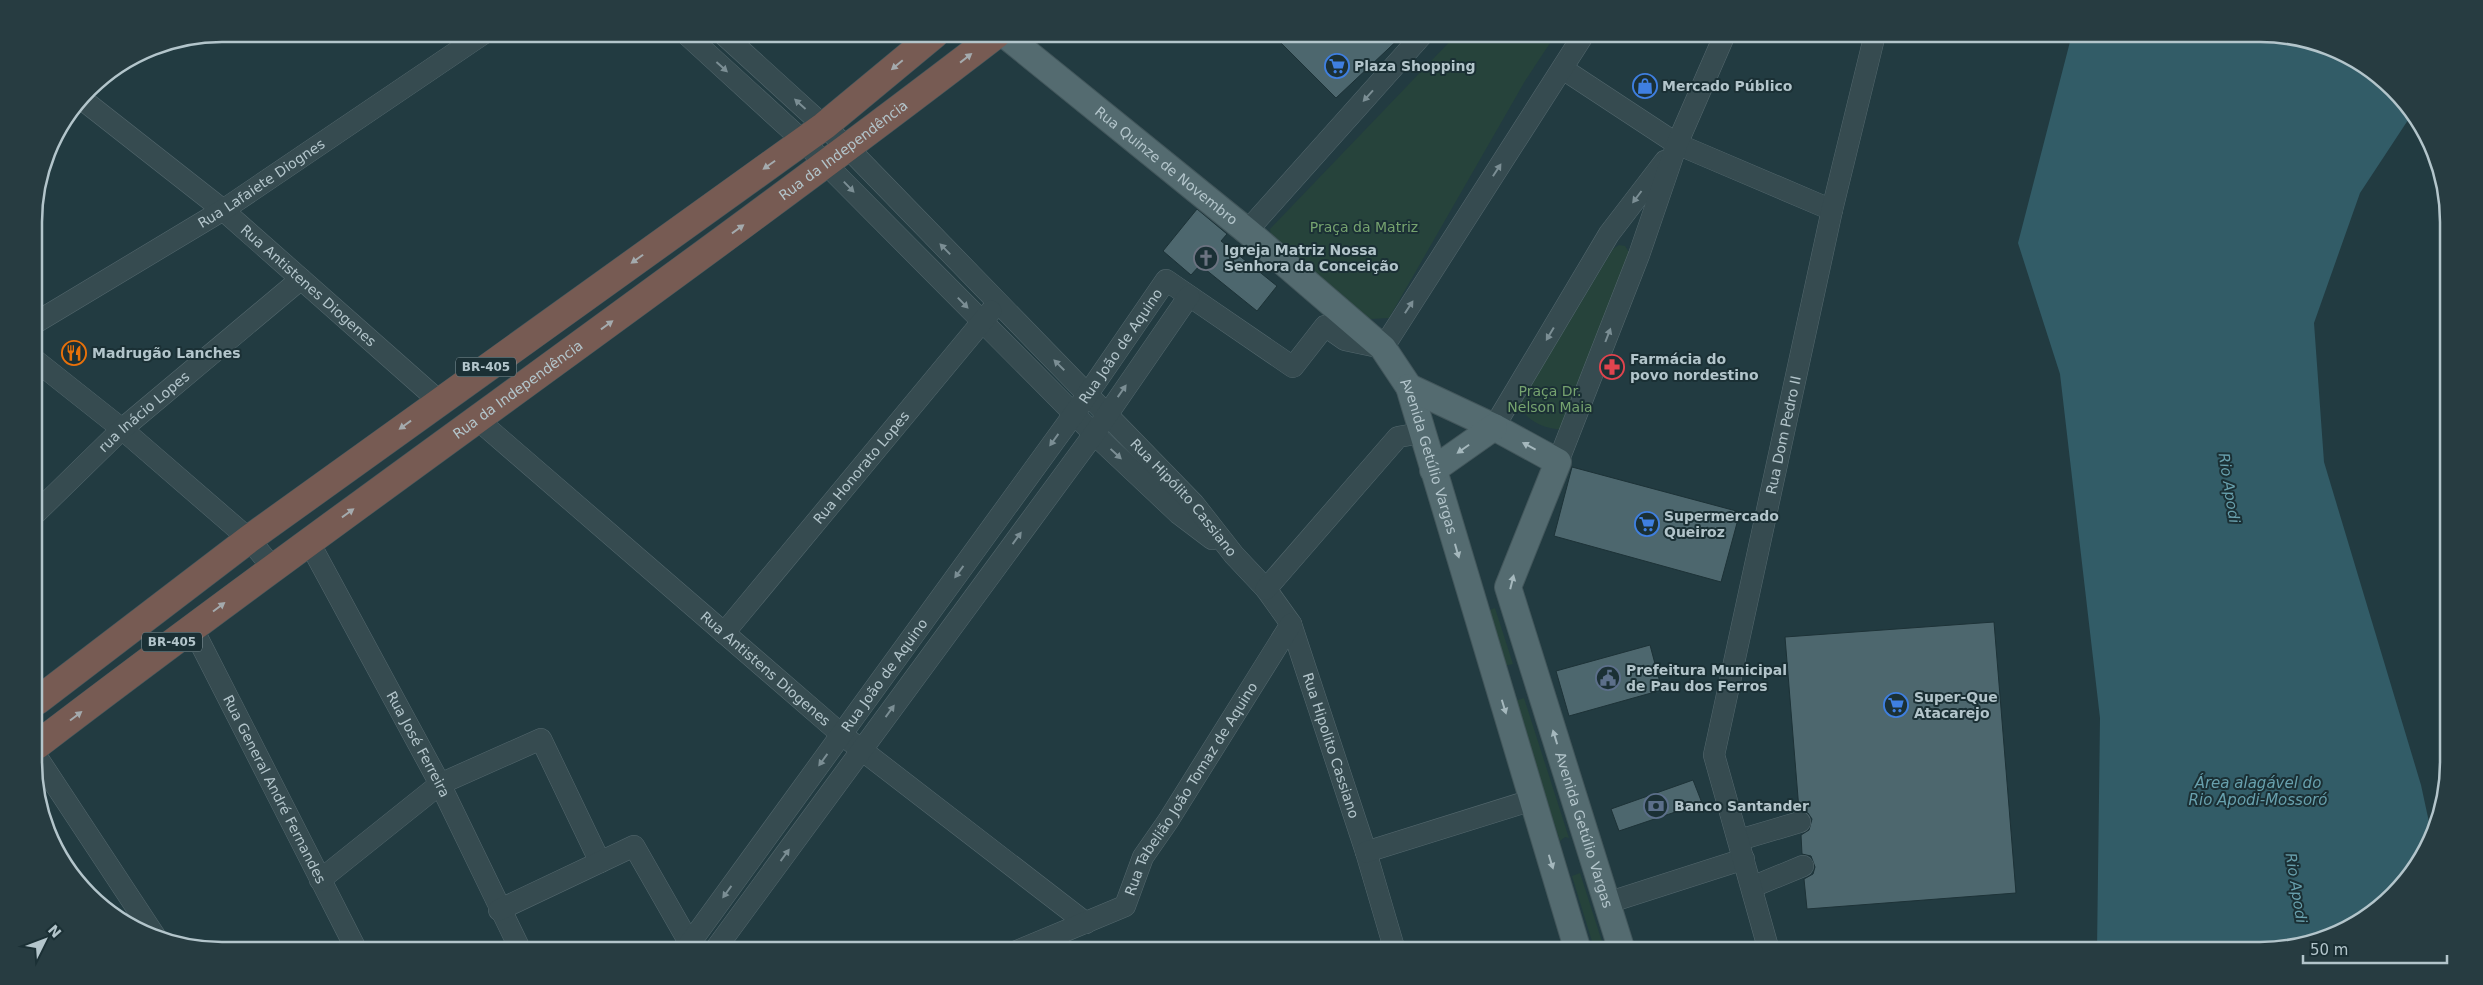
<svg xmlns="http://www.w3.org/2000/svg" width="2483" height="985" viewBox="0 0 2483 985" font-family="'DejaVu Sans',sans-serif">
<rect width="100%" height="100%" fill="#223b41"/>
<path fill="#26433b" d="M 1457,34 L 1556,34 L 1525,81 L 1389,318 L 1370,319 L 1271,239 L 1270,229 Z
M 1619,245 L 1625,246 L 1629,252 L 1562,429 C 1547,431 1519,418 1521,402 L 1613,249 Z
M 1495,608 L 1513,664 L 1504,666 L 1487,611 Z
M 1524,698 L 1569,838 L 1565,837 L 1560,841 L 1515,701 Z
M 1580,873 L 1605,951 L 1595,951 L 1572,876 Z"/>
<path fill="#325c67" d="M 2072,34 L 2260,34 L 2321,44 L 2366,66 L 2403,98 L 2412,114 L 2360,193 L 2314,323 L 2324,462 L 2421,785 L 2432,836 L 2410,877 L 2375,912 L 2321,941 L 2273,951 L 2097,951 L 2100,718 L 2060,374 L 2018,243 Z"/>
<path fill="#4d676e" stroke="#1d3237" d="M 1272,34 L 1404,34 L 1336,98 Z
M 1197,209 L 1227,234 L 1221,241 L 1277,286 L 1257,311 L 1200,265 L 1191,275 L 1163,251 Z
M 1572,467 L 1740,512 L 1721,582 L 1554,536 Z
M 1994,622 L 2016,893 L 1807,909 L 1804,879 L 1813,874 L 1815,867 L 1811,856 L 1802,854 L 1801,835 L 1809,830 L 1812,819 L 1808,813 L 1799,810 L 1785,637 Z
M 1650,645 L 1662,690 L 1569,716 L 1556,671 Z
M 1693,780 L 1702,803 L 1619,831 L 1611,809 Z"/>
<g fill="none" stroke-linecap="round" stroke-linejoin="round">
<defs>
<g id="minor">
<path d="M 686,34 L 803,141 L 1094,434 L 1179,514 L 1212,539"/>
<path id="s1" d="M 723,34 L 848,148 L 1194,504 L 1234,555 L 1266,589 L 1291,624 L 1366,852 L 1395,951"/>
<path d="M 1563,69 L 1677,144 L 1832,210"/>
<path id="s2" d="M 83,100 L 223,210 L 439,401"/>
<path d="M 1247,231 L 1423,34"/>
<path id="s3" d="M 35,323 L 223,210 L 483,34"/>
<path d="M 35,360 L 122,429 L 249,539 L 272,567"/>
<path id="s4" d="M 478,420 L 841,734 L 1086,923"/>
<path d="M 1494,427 L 1609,234 L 1665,161"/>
<path d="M 1558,462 L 1639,255 L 1677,144 L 1725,34"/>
<path id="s5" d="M 36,513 L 122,429 L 301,279"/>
<path id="s6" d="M 309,542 L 440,784 L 521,951"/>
<path d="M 1266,589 L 1398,437 L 1421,433"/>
<path id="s7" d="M 192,627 L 357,951"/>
<path id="s8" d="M 724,633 L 991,311"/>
<path d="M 37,757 L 157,939"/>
<path d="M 1739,840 L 1800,822"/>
<path d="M 1366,852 L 1532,800"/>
<path d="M 320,880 L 440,784 L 541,739 L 600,862"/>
<path d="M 1752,887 L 1803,866"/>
<path d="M 1607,903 L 1744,859"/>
<path d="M 499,910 L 634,846 L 694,951"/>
<path id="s9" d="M 690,943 L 1074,414 L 1166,280 L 1293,367 L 1325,326 L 1345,340 L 1383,348 L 1584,34"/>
<path d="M 714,951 L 1094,434 L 1189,296"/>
<path id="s10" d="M 1017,951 L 1125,906 L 1143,857 L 1168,821 L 1291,624"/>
<path id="s11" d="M 1769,951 L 1714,755 L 1832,210 L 1875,34"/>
</g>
<g id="major">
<path id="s12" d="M 1004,34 L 1247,231 L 1383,348 L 1409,387 L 1578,951"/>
<path id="s13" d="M 1409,387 L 1494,427 L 1558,462 L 1508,587 L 1622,951"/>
<path d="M 1433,470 L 1494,427"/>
</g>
<g id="highway">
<path d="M 37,701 L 249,539 L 824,126 L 935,34"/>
<path id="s14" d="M 37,745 C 354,503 681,277 997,34"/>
</g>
</defs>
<use href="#minor" stroke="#54686e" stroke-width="22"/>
<use href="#major" stroke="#43575c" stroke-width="28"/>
<use href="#highway" stroke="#44585d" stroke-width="29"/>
<use href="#minor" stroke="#364b50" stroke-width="21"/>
<use href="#major" stroke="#546b70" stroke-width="26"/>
<use href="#highway" stroke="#775b53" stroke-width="28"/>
</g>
<defs><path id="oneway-solid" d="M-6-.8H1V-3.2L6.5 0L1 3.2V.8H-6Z" transform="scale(1.25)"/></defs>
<g fill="#a4aaad">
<use href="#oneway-solid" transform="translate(966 58) rotate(-38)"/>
<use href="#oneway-solid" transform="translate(897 65) rotate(140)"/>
<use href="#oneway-solid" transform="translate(769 165) rotate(145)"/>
<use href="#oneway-solid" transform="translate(738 229) rotate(-36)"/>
<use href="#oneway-solid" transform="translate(637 259) rotate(145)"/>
<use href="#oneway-solid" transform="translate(607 325) rotate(-36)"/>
<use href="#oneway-solid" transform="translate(405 425) rotate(144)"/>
<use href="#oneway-solid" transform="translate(348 513) rotate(-36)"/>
<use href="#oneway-solid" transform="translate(219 607) rotate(-37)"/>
<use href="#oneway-solid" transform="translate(76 716) rotate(-37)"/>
</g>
<g fill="#7b8e94">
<use href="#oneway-solid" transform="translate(722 67) rotate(42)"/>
<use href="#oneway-solid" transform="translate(1368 96) rotate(132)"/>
<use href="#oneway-solid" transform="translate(800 104) rotate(-138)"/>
<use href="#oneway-solid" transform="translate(1497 170) rotate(-57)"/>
<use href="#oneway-solid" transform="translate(849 187) rotate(46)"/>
<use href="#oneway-solid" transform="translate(1637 197) rotate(127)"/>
<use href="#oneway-solid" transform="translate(945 249) rotate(-134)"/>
<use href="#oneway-solid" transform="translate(963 303) rotate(46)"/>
<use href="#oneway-solid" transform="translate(1409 307) rotate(-57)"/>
<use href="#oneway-solid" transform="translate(1550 334) rotate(121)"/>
<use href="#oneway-solid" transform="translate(1608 335) rotate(-69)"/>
<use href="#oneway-solid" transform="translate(1059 365) rotate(-135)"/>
<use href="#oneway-solid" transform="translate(1122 391) rotate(-55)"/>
<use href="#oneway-solid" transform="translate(1054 440) rotate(126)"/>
<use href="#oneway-solid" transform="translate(1116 454) rotate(43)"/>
<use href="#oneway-solid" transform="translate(1017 538) rotate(-54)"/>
<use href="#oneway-solid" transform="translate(959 572) rotate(126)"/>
<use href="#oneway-solid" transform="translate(890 711) rotate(-54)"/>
<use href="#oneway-solid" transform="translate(823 760) rotate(126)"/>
<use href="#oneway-solid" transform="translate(785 855) rotate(-54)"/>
<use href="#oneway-solid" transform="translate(727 892) rotate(126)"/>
</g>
<g fill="#a5b8bd">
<use href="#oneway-solid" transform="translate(1529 446) rotate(-152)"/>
<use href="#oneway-solid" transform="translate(1463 449) rotate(145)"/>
<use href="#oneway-solid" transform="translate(1457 551) rotate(74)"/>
<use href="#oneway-solid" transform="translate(1512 582) rotate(-76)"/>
<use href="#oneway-solid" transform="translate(1504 707) rotate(73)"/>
<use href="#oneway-solid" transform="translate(1555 737) rotate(-107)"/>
<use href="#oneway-solid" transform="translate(1551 862) rotate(73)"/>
</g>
<defs>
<symbol id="supermarket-ring" viewBox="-11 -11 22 22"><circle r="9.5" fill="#1b3035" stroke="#3f7fe0" stroke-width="1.5"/><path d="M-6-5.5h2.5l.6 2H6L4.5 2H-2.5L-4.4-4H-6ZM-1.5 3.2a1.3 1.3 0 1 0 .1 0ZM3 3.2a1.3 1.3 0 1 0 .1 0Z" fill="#3f7fe0"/></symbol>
<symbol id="shop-ring" viewBox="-11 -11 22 22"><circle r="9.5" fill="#1b3035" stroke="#3f7fe0" stroke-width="1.5"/><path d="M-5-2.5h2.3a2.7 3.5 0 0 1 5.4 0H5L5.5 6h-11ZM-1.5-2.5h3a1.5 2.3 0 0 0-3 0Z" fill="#3f7fe0"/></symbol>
<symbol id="church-ring" viewBox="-11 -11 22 22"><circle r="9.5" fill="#1b3035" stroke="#6b7280" stroke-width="1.5"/><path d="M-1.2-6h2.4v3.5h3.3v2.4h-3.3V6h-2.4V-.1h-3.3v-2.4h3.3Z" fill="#6b7280"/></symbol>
<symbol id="restaurant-ring" viewBox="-11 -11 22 22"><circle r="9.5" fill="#1b3035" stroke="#e8710a" stroke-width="1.5"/><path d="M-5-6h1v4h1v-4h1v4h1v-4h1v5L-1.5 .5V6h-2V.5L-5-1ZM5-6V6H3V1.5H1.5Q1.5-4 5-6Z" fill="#e8710a"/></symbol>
<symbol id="pharmacy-ring" viewBox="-11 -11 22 22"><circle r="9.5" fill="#1b3035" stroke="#e0444e" stroke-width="1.5"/><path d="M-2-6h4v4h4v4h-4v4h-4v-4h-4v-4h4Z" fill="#e0444e"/></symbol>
<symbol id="civic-ring" viewBox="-11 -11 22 22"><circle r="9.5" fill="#1b3035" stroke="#5c6f8a" stroke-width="1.5"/><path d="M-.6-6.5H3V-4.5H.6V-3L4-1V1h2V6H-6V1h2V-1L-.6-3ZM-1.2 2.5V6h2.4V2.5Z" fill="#5c6f8a"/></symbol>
<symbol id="bank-ring" viewBox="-11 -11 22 22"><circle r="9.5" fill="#1b3035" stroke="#5c6f8a" stroke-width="1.5"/><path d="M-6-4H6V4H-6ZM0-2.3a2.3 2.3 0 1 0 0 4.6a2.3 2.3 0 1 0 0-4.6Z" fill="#5c6f8a"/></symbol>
</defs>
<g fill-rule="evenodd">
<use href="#supermarket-ring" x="1323" y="52" width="28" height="28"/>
<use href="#shop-ring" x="1631" y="72" width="28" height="28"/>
<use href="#church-ring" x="1192" y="244" width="28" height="28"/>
<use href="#restaurant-ring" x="60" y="339" width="28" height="28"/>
<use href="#pharmacy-ring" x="1598" y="353" width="28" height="28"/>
<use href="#supermarket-ring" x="1633" y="510" width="28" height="28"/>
<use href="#civic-ring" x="1594" y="664" width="28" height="28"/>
<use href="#supermarket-ring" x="1882" y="691" width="28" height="28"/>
<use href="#bank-ring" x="1642" y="792" width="28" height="28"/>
</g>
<g text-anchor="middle" stroke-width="4" stroke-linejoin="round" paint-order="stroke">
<g fill="#1b3035" stroke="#85989e" stroke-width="1">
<rect x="456" y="357.5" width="60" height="19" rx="4"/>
<rect x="142" y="632.5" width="60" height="19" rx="4"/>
</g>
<g font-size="12" font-weight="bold" fill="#b3c5cb">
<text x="486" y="371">BR-405</text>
<text x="172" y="646">BR-405</text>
</g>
<g font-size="14" font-weight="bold" fill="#b3c5cb" stroke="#1b3035" text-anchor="start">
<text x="1354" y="71">Plaza Shopping</text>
<text x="1662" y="91">Mercado Público</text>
<text x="1224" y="255">Igreja Matriz Nossa<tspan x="1224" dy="16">Senhora da Conceição</tspan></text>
<text x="92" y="358">Madrugão Lanches</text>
<text x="1630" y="364">Farmácia do<tspan x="1630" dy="16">povo nordestino</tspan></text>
<text x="1664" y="521">Supermercado<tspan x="1664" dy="16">Queiroz</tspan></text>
<text x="1626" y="675">Prefeitura Municipal<tspan x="1626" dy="16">de Pau dos Ferros</tspan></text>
<text x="1914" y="702">Super-Que<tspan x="1914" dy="16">Atacarejo</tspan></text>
<text x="1674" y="811">Banco Santander</text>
</g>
<g font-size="14" fill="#b3c5cb" stroke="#1b3035">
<text dy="5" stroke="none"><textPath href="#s14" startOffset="1002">Rua da Independência</textPath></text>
<text dy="5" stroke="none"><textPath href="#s12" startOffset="209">Rua Quinze de Novembro</textPath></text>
<text dy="5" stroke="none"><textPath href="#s3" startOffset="266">Rua Lafaiete Diognes</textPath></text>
<text dy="5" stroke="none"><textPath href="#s2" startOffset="292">Rua Antistenes Diogenes</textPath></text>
<text dy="5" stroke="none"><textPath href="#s9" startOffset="736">Rua João de Aquino</textPath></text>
<text dy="5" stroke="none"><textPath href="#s14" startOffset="598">Rua da Independência</textPath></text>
<text dy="5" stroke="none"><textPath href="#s5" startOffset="148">rua Inácio Lopes</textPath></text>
<text dy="5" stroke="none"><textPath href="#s11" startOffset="531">Rua Dom Pedro II</textPath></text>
<text dy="5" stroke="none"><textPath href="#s12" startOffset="611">Avenida Getúlio Vargas</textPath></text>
<text dy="5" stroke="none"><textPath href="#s8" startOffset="215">Rua Honorato Lopes</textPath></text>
<text dy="5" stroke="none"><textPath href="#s1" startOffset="654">Rua Hipólito Cassiano</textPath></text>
<text dy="5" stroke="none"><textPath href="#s4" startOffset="380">Rua Antistens Diogenes</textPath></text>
<text dy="5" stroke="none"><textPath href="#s9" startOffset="331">Rua João de Aquino</textPath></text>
<text dy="5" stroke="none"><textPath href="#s1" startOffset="948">Rua Hipolito Cassiano</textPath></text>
<text dy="5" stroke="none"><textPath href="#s6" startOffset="230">Rua José Ferreira</textPath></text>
<text dy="5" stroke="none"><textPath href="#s7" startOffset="182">Rua General André Fernandes</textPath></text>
<text dy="5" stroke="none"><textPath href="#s10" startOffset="252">Rua Tabelião João Tomaz de Aquino</textPath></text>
<text dy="5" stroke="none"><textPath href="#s13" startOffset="556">Avenida Getúlio Vargas</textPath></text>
</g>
<g font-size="14" fill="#76a36f" stroke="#1b3035">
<text x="1364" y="232">Praça da Matriz</text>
<text x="1550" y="396">Praça Dr.<tspan x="1550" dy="16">Nelson Maia</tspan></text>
</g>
<g font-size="15" font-style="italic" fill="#68a0ad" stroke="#1b3035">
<text transform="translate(2229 488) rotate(81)" y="5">Rio Apodi</text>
<text x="2258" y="788">Área alagável do<tspan x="2258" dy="17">Rio Apodi-Mossoró</tspan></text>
<text transform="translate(2296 888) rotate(81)" y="5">Rio Apodi</text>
</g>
</g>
<path d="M0 0H2483V985H0ZM222 42H2260A180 180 0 0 1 2440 222V762A180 180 0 0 1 2260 942H222A180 180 0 0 1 42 762V222A180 180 0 0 1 222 42Z" fill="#273c41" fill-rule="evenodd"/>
<path fill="none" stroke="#b3c5cb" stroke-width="2.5" d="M222 42H2260A180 180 0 0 1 2440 222V762A180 180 0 0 1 2260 942H222A180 180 0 0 1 42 762V222A180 180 0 0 1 222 42Z"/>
<g transform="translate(45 940) rotate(48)" stroke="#1b3035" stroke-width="4" paint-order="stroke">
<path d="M0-4L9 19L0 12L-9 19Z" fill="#b3c5cb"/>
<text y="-8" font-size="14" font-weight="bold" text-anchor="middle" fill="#b3c5cb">N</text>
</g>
<path d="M2303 955v8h144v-8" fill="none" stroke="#b3c5cb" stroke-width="2.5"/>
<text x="2310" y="955" font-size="15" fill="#b3c5cb" stroke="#1b3035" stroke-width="4" paint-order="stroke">50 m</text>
</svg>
